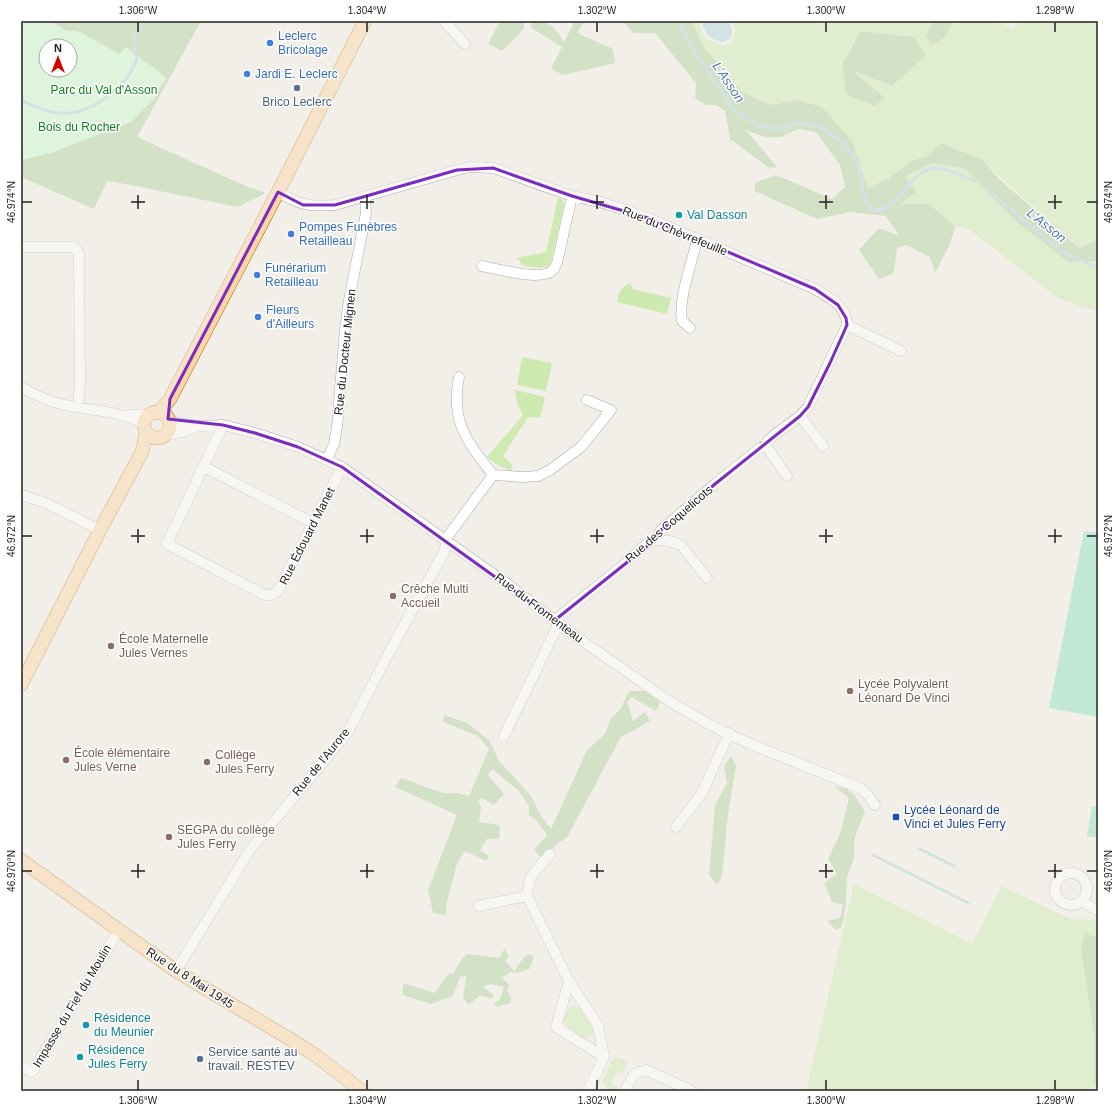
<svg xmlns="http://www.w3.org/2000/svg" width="1119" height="1112" viewBox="0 0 1119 1112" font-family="Arial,sans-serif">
<rect width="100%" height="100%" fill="#f2efe9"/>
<path fill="#cdebb0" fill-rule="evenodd" d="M 692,21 L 698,21 L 705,38 L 723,46 L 733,41 L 735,30 L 732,21 L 933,21 L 926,35 L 953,21 L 997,21 L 1013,29 L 1017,21 L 1098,21 L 1098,240 L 1079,248 L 991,169 L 983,160 L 927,156 L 911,161 L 889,178 L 868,188 L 852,141 L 798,100 L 770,105 L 742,92 L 703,46 ZM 913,37 L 926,55 L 892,86 L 852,71 L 885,98 L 875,106 L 842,65 Z
M 932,163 L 964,168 L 1017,222 L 1068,262 L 1098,261 L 1098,312 L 1058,298 L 970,230 L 955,226 L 929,204 L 899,204 L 917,192 L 905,177 Z
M 558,198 L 562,199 L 564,205 L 550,265 L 541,268 L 524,266 L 517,258 L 546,252 Z
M 630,283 L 633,289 L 671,298 L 667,314 L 617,302 C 618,292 621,288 630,283 Z
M 522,357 L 552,363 L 546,391 L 517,385 Z
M 515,390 L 545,397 L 540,418 L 528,417 L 503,456 L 512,464 L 511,471 L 496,464 L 487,457 L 523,415 L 517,403 Z
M 854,884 L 972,944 L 1001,886 L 1071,919 L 1098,920 L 1098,1091 L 806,1091 Z
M 574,1006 L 582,1008 L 594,1027 L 592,1035 L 584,1038 L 568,1028 L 563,1020 L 569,1007 Z
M 614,1056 L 629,1061 L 622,1074 L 617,1072 L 611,1084 L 619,1088 L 617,1091 L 607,1091 L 607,1086 L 602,1082 Z"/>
<path fill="#add19e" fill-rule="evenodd" d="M 47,21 L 201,21 L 137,137 L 248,187 L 266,193 L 237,207 L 136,186 L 107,181 L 94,209 L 21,177 L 21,48 ZM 46,46 L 70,46 L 70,70 L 46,70 Z
M 500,21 L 524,21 L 524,29 L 502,51 L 488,44 Z
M 533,21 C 551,21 555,28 564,42 L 575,21 L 584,21 L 577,33 L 613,49 L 615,63 L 563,75 L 551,69 L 562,47 L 530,27 Z
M 623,21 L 692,21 L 703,46 L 742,92 L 770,105 L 798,100 L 822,107 L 852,141 L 868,188 L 889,178 L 911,161 L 927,156 L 941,143 L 983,160 L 999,179 L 1079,248 L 1098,240 L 1098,261 L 1068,262 L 1017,222 L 964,168 L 932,163 L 905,177 L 917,192 L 900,204 L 929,204 L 955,226 L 950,244 L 935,273 L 930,257 L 906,245 L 897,248 L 894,273 L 879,279 L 859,250 L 879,228 L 899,236 L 886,216 L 850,212 L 817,219 L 755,191 L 755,183 L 776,175 L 832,199 L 845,187 L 840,165 L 816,132 L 798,129 L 781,137 L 765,137 L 746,130 L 777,167 L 769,168 L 730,139 L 725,111 L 717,105 L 706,105 L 695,98 L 696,83 L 655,33 L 633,33 Z
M 933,21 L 953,21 L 944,38 L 931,46 L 926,35 Z
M 861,31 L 913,37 L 926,55 L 892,86 L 853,71 L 885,98 L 875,106 L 847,95 L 842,65 Z
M 629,691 L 646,691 L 660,702 L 656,711 L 632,697 L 627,702 L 633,721 L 645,712 L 650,721 L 621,737 L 567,837 L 540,857 L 534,850 L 547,835 L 537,821 L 529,815 L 529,806 L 519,791 L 492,769 L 488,775 L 504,794 L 494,805 L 482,798 L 478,801 L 481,807 L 479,822 L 500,825 L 499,839 L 487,839 L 480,850 L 489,856 L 486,861 L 465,851 L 457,864 L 447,901 L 446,915 L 433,913 L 428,890 L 457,815 L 395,787 L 401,778 L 443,793 L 458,793 L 469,796 L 489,749 L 478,736 L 443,722 L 444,715 L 467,723 L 489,740 L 499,761 L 531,796 L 541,816 L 551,829 L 587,750 L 605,734 L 610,720 L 621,708 Z
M 731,756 L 736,766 L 728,814 L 722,876 L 717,885 L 709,875 L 715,806 L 727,783 L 724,766 Z
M 835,787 L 846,788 L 855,796 L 865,812 L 855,836 L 854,859 L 847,877 L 846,903 L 842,927 L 836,930 L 827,921 L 840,918 L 843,905 L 832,902 L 824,883 L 837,874 L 828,859 L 840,834 L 849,798 Z
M 1085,933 L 1098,938 L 1098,1085 L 1094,1083 L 1094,1034 L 1081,948 Z
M 505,948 L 509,957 L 505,961 L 514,971 L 524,957 L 531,954 L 534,958 L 529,969 L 518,973 L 510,972 L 502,978 L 509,985 L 507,991 L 511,997 L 511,1003 L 497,1007 L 494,1004 L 500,999 L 504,987 L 490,984 L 483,987 L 494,995 L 491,999 L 480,995 L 469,1005 L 463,998 L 466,976 L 460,977 L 453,996 L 431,1004 L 403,995 L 403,985 L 407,984 L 435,993 L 449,973 L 453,974 L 463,957 L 468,954 L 499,958 Z"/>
<path fill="#c8facc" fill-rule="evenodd" d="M 21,21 L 50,21 L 65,30 L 80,32 L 119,54 L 126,47 L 167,78 L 160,87 L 157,96 L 131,122 L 51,153 L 21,160 ZM 46,46 L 70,46 L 70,70 L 46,70 Z"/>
<path fill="#88e0be" d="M 1084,531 L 1098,533 L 1098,717 L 1049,708 Z
M 1092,806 L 1098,807 L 1098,838 L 1087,836 Z"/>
<path fill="#aad3df" d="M 700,21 L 729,21 L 732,29 L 731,38 L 722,43 L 709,37 Z"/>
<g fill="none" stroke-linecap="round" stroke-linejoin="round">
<path stroke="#aad3df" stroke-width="3" d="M 678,21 L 691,46 L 719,88 L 732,107 L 744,118 L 761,126 L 777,129 L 793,124 L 809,124 L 824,129 L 843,143 L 854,156 L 860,172 L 865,200 L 875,211 C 878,210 883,209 886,207 C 903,197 916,166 938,168 C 950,169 966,178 976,182
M 21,100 C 34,106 47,113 62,113 C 87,115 111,96 127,78 C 131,73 134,65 137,59 C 132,43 132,35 143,21
M 988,190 L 1046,239 L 1067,254 L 1098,268
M 920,849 L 954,866
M 873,855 L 968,903"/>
<defs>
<path id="minor" d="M 444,21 L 465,44
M 278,192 C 300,205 309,207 335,205 L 457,170 L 470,167 L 493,168 L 572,196 L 600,202 L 622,209 L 648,218 L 815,289 C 831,299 846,305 847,325 L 808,407 L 800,416 L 773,436 L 767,442 L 766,446 L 760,448 L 715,484 L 661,530 L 655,540 L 649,542 L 620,568 L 555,620
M 21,247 L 71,247 L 76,249 L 79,254 L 80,383 L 78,407
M 482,266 C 497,269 540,281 552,271 C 554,269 556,265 557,263 L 572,196
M 847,325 L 901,351
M 690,328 L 682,321 C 678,298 692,263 697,240
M 459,377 C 450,422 467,441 493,475
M 21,387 C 33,394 47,401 61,404 C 89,411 119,410 145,424
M 129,415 L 151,414
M 800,416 L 823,446
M 169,422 L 199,426 L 223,425 L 255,433 L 298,447 L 342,467 L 506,583 L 571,633 L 669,701 L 712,726 L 748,743 L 860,788 L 868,795 L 875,805
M 223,425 L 167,544 L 265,595 L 271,595 L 278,591 L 342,467
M 165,435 L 183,432 L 198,426
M 766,446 L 787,476
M 327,459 L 334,444 L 337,427 L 345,329 L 349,300 L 366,213 L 365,196
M 204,467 L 313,523
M 21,495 L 46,503 L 100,530
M 655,540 L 669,541 L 681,545 L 707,578
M 504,736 L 559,623
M 676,827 L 702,793 L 729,733
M 550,854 L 530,878 L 527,896 L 569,981 L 598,1026 L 604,1057 L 588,1091
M1055 889a16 16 0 1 1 32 0a16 16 0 1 1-32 0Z
M 1082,901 L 1098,911
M 479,906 L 527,896
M 176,971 L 249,851 L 348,732 L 383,664 L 444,552 L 448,536 L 493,475 L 524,477 L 538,476 L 550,470 L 581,447 L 611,410 L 587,400
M 569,981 L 556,1027 L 604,1057
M 21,1066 L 32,1072 L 119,930
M 625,1091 L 634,1074 L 646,1070 L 692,1091"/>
<path id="major" d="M144 425a13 13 0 1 1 26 0a13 13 0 1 1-26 0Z
M 158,413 L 170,399 L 278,192 L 365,21
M 21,685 L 100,530 L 142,452 L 146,432
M 21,860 L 176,971 L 290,1039 L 315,1055 L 362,1091"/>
</defs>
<use href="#minor" stroke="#a9a9a9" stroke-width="11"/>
<use href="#major" stroke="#a06b00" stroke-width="14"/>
<use href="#minor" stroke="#fff" stroke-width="10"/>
<use href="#major" stroke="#fcd6a4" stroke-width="13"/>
</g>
<path d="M0 0H1119V1112H0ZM 493,168 L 572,196 L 648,218 L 815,289 L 838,305 L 846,318 L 847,325 L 830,363 L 808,407 L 800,416 L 715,484 L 661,530 L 655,540 L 555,620 L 342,467 L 298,447 L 255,433 L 223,425 L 168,419 L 170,399 L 278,192 L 303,205 L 335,205 L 457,170 Z" fill="#f2efe9" fill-opacity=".55" fill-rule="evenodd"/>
<path fill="none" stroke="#7b2cbf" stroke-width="3" stroke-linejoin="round" d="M 493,168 L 572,196 L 648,218 L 815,289 L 838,305 L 846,318 L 847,325 L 830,363 L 808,407 L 800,416 L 715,484 L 661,530 L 655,540 L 555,620 L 342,467 L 298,447 L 255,433 L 223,425 L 168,419 L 170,399 L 278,192 L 303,205 L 335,205 L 457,170 Z"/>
<path fill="none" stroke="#222" stroke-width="1.5" d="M 138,22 L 138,32M 367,22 L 367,32M 597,22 L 597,32M 826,22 L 826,32M 1055,22 L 1055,32M 138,195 L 138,209M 367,195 L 367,209M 597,195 L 597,209M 826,195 L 826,209M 1055,195 L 1055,209M 22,202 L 32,202M 131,202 L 145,202M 360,202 L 374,202M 590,202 L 604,202M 819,202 L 833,202M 1048,202 L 1062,202M 1087,202 L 1097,202M 138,529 L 138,543M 367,529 L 367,543M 597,529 L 597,543M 826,529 L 826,543M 1055,529 L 1055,543M 22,536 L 32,536M 131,536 L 145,536M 360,536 L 374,536M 590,536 L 604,536M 819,536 L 833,536M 1048,536 L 1062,536M 1087,536 L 1097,536M 138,864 L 138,878M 367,864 L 367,878M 597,864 L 597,878M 826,864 L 826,878M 1055,864 L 1055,878M 22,871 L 32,871M 131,871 L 145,871M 360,871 L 374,871M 590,871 L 604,871M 819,871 L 833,871M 1048,871 L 1062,871M 1087,871 L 1097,871M 138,1080 L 138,1090M 367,1080 L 367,1090M 597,1080 L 597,1090M 826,1080 L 826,1090M 1055,1080 L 1055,1090"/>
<g fill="#3f7fe0" stroke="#fff" stroke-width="1.5">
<circle cx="270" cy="43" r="4"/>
<circle cx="247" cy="74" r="4"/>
<circle cx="291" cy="234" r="4"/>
<circle cx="257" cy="275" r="4"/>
<circle cx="258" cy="317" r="4"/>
</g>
<g fill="#5c6f8a" stroke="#fff" stroke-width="1.5">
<circle cx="297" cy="88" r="4"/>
<circle cx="200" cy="1059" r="4"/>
</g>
<g fill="#0f9aa8" stroke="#fff" stroke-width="1.5">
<circle cx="679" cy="215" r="4"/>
<circle cx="86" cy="1025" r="4"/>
<circle cx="80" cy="1057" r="4"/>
</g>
<g fill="#8d6e63" stroke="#fff" stroke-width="1.5">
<circle cx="393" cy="596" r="4"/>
<circle cx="111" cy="646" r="4"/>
<circle cx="850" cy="691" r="4"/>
<circle cx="66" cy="760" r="4"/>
<circle cx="207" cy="762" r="4"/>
<circle cx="169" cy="837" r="4"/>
</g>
<rect fill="#1a4fb4" stroke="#fff" stroke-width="1.5" x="892" y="813" width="8" height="8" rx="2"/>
<g text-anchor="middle" stroke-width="3" stroke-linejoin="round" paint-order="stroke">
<g font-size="12" fill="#366cbe" stroke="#fff" text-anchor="start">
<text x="278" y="40">Leclerc<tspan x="278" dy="14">Bricolage</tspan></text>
<text x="255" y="78">Jardi E. Leclerc</text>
<text x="299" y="231">Pompes Funèbres<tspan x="299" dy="14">Retailleau</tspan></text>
<text x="265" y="272">Funérarium<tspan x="265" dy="14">Retailleau</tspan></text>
<text x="266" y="314">Fleurs<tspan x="266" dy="14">d'Ailleurs</tspan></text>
</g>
<g font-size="12" fill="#0c8416" stroke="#fff">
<text x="104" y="94">Parc du Val d'Asson</text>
<text x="79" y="131">Bois du Rocher</text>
</g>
<g font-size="12" fill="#4e5e75" stroke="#fff">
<text x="297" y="106">Brico Leclerc</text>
<text x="208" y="1056" text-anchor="start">Service santé au<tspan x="208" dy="14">travail. RESTEV</tspan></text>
</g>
<g font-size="12" fill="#0d838f" stroke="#fff" text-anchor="start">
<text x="687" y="219">Val Dasson</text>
<text x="94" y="1022">Résidence<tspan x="94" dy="14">du Meunier</tspan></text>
<text x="88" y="1054">Résidence<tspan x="88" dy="14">Jules Ferry</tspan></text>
</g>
<g font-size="12" fill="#222" stroke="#fff">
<text transform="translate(675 231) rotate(22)" y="4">Rue du Chèvrefeuille</text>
<text transform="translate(345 352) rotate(-84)" y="4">Rue du Docteur Mignen</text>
<text transform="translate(669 524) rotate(-41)" y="4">Rue des Coquelicots</text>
<text transform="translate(307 536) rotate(-63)" y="4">Rue Édouard Manet</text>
<text transform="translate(539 608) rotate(37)" y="4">Rue du Fromenteau</text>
<text transform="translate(321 762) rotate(-51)" y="4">Rue de l'Aurore</text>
<text transform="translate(190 978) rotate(33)" y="4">Rue du 8 Mai 1945</text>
<text transform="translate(72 1006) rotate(-59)" y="4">Impasse du Fief du Moulin</text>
</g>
<g font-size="12" fill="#785e54" stroke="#fff" text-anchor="start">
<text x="401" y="593">Crêche Multi<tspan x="401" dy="14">Accueil</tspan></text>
<text x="119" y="643">École Maternelle<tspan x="119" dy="14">Jules Vernes</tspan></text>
<text x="858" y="688">Lycée Polyvalent<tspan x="858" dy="14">Léonard De Vinci</tspan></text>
<text x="74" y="757">École élémentaire<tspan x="74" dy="14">Jules Verne</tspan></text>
<text x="215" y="759">Collège<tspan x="215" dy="14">Jules Ferry</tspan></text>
<text x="177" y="834">SEGPA du collège<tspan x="177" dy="14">Jules Ferry</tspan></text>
</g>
<g font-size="12" fill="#164399" stroke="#fff" text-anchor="start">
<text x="904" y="814">Lycée Léonard de<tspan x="904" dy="14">Vinci et Jules Ferry</tspan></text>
</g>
<g font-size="13" font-style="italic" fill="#4a7aab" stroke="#fff">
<text transform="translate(729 82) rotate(56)" y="5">L'Asson</text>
<text transform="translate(1047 225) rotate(39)" y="5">L'Asson</text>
</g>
</g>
<rect width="1119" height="1112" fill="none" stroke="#ffffff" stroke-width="44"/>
<g transform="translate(58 58)"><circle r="19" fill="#ffffff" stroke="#a7a7a7"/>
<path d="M0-3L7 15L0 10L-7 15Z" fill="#d40000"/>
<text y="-6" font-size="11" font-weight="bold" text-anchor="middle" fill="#222222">N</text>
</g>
<rect x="22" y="22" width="1075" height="1068" fill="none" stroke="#222" stroke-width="1.5"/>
<g font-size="10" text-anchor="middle" fill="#222">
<text x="138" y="14">1.306°W</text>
<text x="367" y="14">1.304°W</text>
<text x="597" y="14">1.302°W</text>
<text x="826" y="14">1.300°W</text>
<text x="1055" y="14">1.298°W</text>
<text transform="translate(11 202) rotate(-90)" y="4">46.974°N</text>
<text transform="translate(1108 202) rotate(-90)" y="4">46.974°N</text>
<text transform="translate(11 536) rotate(-90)" y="4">46.972°N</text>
<text transform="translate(1108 536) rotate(-90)" y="4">46.972°N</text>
<text transform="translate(11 871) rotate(-90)" y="4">46.970°N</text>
<text transform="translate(1108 871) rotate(-90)" y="4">46.970°N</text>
<text x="138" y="1104">1.306°W</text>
<text x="367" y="1104">1.304°W</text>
<text x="597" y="1104">1.302°W</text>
<text x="826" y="1104">1.300°W</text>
<text x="1055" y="1104">1.298°W</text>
</g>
</svg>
